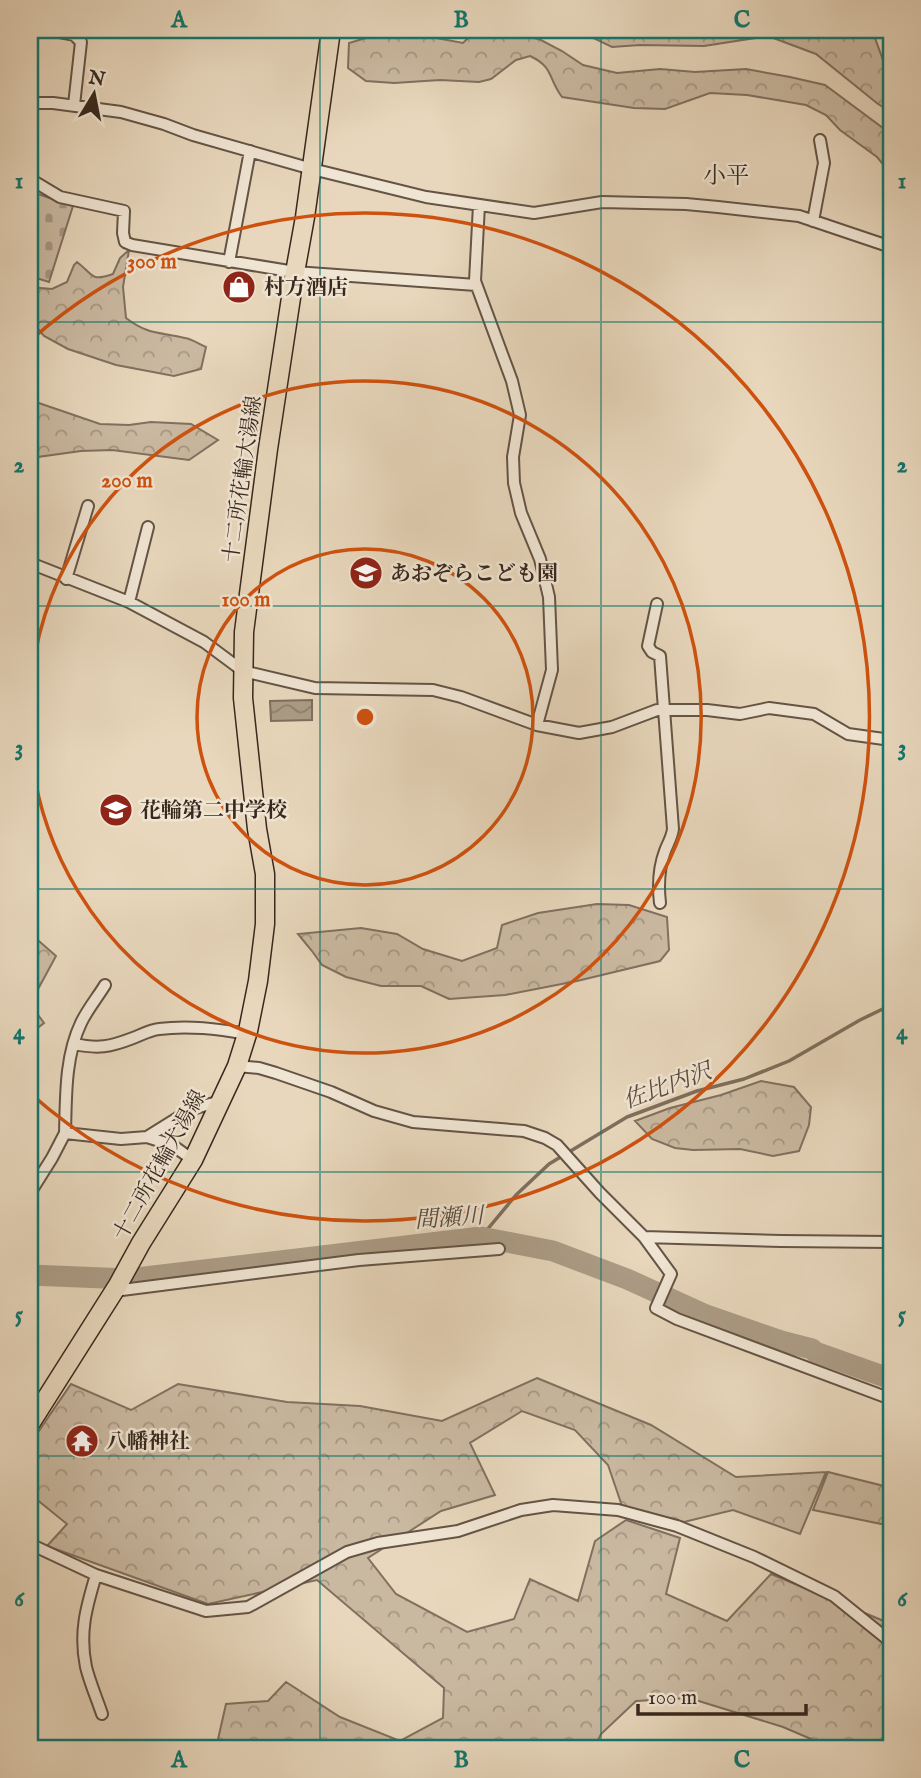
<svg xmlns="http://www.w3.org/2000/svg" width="921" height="1778" viewBox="0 0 921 1778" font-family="'IM FELL English','Noto Serif JP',serif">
<defs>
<pattern id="forest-crowns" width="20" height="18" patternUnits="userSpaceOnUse" patternTransform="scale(1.75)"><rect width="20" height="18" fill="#cab9a1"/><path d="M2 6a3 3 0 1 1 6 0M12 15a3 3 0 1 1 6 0" fill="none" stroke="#a59683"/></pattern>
<pattern id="cemetery-stones" width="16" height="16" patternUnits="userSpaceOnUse" patternTransform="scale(1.75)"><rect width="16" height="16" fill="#cab9a1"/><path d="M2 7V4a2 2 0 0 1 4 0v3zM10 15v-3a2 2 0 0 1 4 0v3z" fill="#a59683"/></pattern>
<pattern id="water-waves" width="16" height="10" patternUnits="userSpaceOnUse" patternTransform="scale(1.75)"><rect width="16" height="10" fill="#ac9c86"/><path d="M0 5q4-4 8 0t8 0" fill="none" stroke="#8d7f6d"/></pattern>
</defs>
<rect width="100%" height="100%" fill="#e8d7bc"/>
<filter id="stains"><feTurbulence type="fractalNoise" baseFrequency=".00286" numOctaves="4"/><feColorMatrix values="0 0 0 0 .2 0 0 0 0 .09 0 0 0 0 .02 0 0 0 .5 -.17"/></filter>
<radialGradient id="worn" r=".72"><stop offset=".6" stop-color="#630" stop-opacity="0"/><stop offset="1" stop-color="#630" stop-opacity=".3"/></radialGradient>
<path fill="url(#forest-crowns)" stroke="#817060" stroke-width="2" d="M 581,30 L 872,30 L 891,82 L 891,112 L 878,104 L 816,54 L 768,36 L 704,46 L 640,45 L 612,47 L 591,37 Z
M 386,32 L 420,35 L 463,43 L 469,37 L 506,33 L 539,39 L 562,51 L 583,65 L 617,73 L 660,69 L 695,72 L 746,69 L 790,77 L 825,85 L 891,134 L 891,174 L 877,157 L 840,130 L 826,115 L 806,105 L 747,95 L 710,93 L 665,109 L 634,108 L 562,97 C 548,79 554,67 530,56 L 516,60 L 491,79 L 479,82 L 440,80 L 394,83 L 366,81 L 348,68 L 349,43 Z
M 129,250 L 123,287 L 126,318 C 148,335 160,332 185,338 C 192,339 199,344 206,347 L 201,369 L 174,376 L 116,365 L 68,349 L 44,336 L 30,319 L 30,287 L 52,289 L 67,282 L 74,265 L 77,262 C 94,275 90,282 113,274 L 120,258 Z
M 30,400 L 100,424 L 129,425 L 151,422 L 191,424 L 218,440 L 189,460 L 112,450 L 81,451 L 30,458 Z
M 597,904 L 629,905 L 667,917 L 669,950 L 660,961 L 577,981 L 505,995 L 449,999 L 421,986 L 381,986 L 346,977 L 322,965 L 312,951 L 298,934 L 361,928 L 397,934 L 423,949 L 462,961 L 497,948 L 502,925 L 538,913 Z
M 32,935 L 56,956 L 30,1004 L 44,1023 L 30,1034 L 30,936 Z
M 761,1081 L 794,1087 L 811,1107 L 809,1125 L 799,1151 L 773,1156 L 740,1149 L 693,1150 L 675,1148 L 652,1139 L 635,1121 L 670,1108 L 721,1095 Z
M 537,1378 L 651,1425 L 736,1477 L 826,1472 L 800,1534 L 733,1510 L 684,1522 L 622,1506 L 608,1465 L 575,1430 L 522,1411 L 470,1443 L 495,1495 L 441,1511 L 368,1558 L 396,1594 L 467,1632 L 514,1619 L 530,1579 L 578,1601 L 595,1541 L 626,1520 L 680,1538 L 666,1594 L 727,1621 L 771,1574 L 891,1624 L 891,1748 L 832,1748 L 783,1727 L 689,1698 L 636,1701 L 601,1734 L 594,1748 L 216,1748 L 226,1704 L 268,1701 L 286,1682 L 340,1717 L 400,1741 L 443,1718 L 444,1688 L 317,1580 L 208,1604 L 47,1546 L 67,1524 L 30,1494 L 30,1444 L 71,1384 L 131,1410 L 178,1384 L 287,1402 L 360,1406 L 442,1421 Z
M 828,1472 L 880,1485 L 891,1490 L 891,1526 L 813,1510 Z"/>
<path fill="url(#cemetery-stones)" stroke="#817060" stroke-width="2" d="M 38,194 L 73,206 L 49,282 L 30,276 L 30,200 Z"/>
<path fill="url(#water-waves)" stroke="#7e6e5c" stroke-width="2" d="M 312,700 L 312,720 L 271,721 L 270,701 Z"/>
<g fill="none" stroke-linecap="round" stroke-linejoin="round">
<path stroke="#7e6e5c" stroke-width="3.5" d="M 481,1237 L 516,1195 L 549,1164 L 627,1117 L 697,1091 L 744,1079 L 789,1061 L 860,1020 L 891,1005"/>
<path stroke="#ac9c86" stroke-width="21" d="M 30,1275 L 128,1279 L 481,1237 L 553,1251 L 627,1279 L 706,1315 L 781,1341 L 812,1349 L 815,1352 L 891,1379"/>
<defs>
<path id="street" d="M 48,30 L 74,35 L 81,42 L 74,105
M 30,103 L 53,103 L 121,112 L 164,124 L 193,135 L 312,169 L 426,197 L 534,213 L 602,202 L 686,204 L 718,207 L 799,216 L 891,247
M 30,179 L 60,197 L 124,211 L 123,233 L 125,242 L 132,245 L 295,272 L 476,285
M 479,205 L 475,281 L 512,381 L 520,415 L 513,457 L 514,483 L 521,513 L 540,559 L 549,597 L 552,670 L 537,725
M 813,221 L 824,163 L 820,140
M 229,262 L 250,151
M 30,563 L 129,602 L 204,642 L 243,671 L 315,688 L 433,690 L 461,697 L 537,725 L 579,733 L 612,727 L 657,710 L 707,710 L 740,714 L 769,708 L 814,714 L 848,734 L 891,740
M 66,579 L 88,506
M 129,602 L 148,527
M 657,604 L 648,646 L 652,652 L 660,656 L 673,829 C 672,837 668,843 665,851 C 659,867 658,886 660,903
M 74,1044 C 98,1049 110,1047 133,1038 C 141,1035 150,1030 159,1029 C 188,1025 218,1029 247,1034
M 237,1066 L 259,1068 L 276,1073 L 331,1092 L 374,1111 L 413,1122 L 524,1131 L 545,1138 L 557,1145 L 600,1193 L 644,1237 L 671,1274 L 656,1308 L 677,1319 L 891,1399
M 65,1133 C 66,1097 65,1056 81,1023 C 87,1010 97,998 105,985
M 147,1137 L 172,1145 L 193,1160
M 30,1193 L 52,1158 L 65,1133 L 121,1139 L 147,1137 L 192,1109 L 221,1101
M 644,1237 L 781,1241 L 891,1242
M 114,1291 L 359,1260 L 499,1249
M 30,1544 L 96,1575 L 206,1611 L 248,1607 L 347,1552 L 378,1543 L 458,1531 L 521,1510 L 553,1505 L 618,1510 L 677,1526 L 754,1557 L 834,1596 L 891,1642
M 96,1575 C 86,1608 79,1633 86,1667 C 90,1683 97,1699 102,1714"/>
<path id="primary" d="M 30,1424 L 118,1285 L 141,1243 L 193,1160 L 237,1066 L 248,1031 L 258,981 L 265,924 L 265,874 L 257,829 L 243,698 L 244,632 L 268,449 L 294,278 L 305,217 L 331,30"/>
</defs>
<use href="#street" stroke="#645446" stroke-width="14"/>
<use href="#primary" stroke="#38281e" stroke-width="21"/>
<use href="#street" stroke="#f0e5d3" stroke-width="10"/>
<use href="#primary" stroke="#e8d7bc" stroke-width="18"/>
</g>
<path fill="none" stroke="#0f766e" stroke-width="2" stroke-opacity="0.55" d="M 320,30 L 320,1748M 601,30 L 601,1748M 30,322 L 891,322M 30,606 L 891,606M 30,889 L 891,889M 30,1172 L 891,1172M 30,1456 L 891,1456"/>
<g fill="none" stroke="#ce520f" stroke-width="3.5">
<circle cx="365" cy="717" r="168"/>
<path d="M30 694A336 336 0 1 1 30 740"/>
<path d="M31 340A504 504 0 1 1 31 1094"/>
</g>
<defs>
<symbol id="shop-disc" viewBox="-11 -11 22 22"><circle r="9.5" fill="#8f2418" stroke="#f0e5d3"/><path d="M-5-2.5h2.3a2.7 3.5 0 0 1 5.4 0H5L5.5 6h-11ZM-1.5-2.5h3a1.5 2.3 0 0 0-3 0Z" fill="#fff"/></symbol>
<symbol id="school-disc" viewBox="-11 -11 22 22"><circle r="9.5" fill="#8f2418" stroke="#f0e5d3"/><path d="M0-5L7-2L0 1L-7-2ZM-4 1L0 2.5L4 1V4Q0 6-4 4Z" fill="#fff"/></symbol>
<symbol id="temple-disc" viewBox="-11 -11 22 22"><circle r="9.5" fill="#8f2418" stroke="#f0e5d3"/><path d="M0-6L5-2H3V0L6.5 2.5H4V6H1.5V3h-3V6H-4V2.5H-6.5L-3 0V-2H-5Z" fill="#fff"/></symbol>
</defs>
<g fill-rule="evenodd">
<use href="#shop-disc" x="220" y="268" width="38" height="38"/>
<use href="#school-disc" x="347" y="554" width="38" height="38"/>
<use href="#school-disc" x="97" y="791" width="38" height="38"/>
<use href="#temple-disc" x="63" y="1422" width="38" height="38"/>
</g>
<g text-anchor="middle" stroke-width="5" stroke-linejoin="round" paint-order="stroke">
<g font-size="21" font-weight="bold" fill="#38281e" stroke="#f0e5d3" text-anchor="start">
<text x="264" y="294">村方酒店</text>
<text x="390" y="580">あおぞらこども園</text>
<text x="140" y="817">花輪第二中学校</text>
<text x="106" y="1448">八幡神社</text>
</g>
<g font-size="21" fill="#38281e" stroke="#f0e5d3">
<text transform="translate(242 479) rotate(-82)" y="7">十二所花輪大湯線</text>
<text transform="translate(159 1165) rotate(-61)" y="7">十二所花輪大湯線</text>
</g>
<g font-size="23" fill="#38281e" stroke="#f0e5d3">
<text x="726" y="183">小平</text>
</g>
<g font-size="23" font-style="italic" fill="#5b4b3d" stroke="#f0e5d3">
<text transform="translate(667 1085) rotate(-20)" y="8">佐比内沢</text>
<text transform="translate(449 1217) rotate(-4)" y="8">間瀬川</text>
</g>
</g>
<circle cx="365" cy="717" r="10" fill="#ce520f" stroke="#f0e5d3" stroke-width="3.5"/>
<g font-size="21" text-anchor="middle" font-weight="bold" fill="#ce520f" stroke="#f0e5d3" stroke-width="5" stroke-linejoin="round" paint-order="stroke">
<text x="152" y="268">300 m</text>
<text x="127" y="487">200 m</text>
<text x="246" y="606">100 m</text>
</g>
<rect width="921" height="1778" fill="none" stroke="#e8d7bc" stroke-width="77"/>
<g transform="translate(94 94) rotate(10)" stroke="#f0e5d3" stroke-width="5" paint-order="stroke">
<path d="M0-5L12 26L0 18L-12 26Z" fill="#38281e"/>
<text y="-10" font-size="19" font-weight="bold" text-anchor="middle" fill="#38281e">N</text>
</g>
<path d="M638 1704v10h168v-10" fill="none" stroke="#38281e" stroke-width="3.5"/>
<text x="648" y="1704" font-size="21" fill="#38281e" stroke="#f0e5d3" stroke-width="5" paint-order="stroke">100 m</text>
<rect x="38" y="38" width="845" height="1702" fill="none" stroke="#0f766e" stroke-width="2.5"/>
<g font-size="23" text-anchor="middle" font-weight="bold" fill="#0f766e">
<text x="179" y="27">A</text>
<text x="461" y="27">B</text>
<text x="742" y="27">C</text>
<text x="19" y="188">1</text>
<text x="902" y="188">1</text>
<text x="19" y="472">2</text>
<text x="902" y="472">2</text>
<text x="19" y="755">3</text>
<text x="902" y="755">3</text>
<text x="19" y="1039">4</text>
<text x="902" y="1039">4</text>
<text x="19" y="1322">5</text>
<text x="902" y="1322">5</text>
<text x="19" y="1606">6</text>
<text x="902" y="1606">6</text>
<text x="179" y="1767">A</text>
<text x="461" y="1767">B</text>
<text x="742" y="1767">C</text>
</g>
<rect width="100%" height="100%" filter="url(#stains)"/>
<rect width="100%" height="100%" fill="url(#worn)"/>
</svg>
